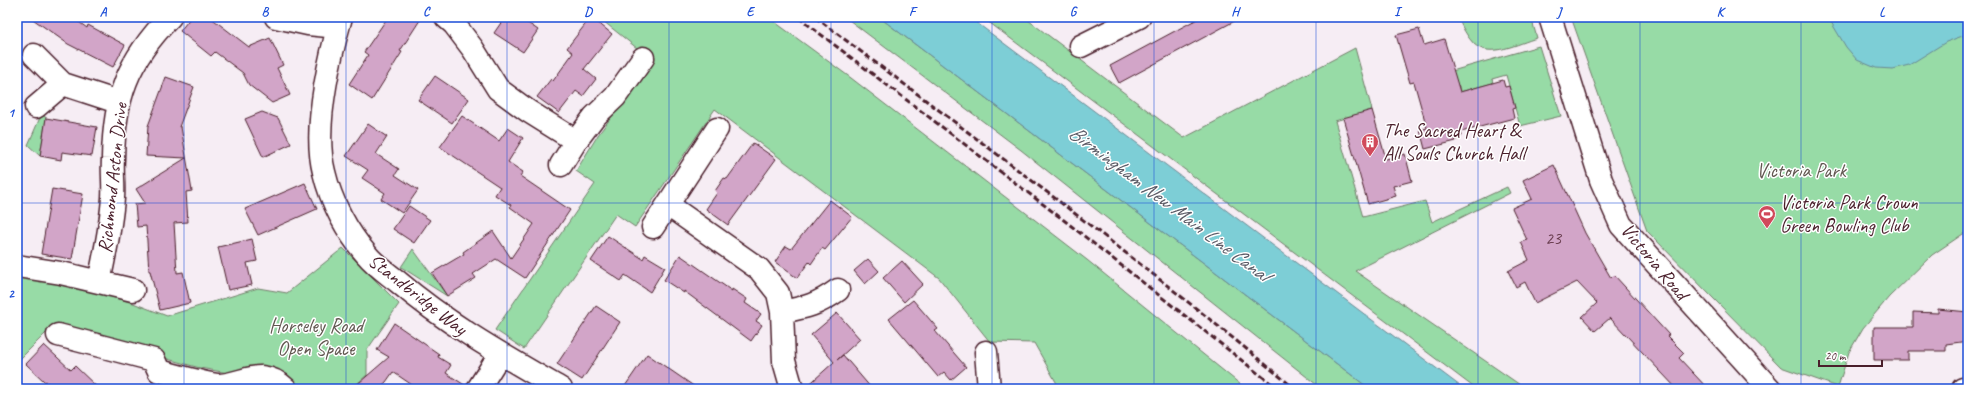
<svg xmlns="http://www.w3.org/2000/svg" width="1985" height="406" viewBox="0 0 1985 406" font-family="Caveat,sans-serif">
<rect width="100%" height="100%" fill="#f6edf4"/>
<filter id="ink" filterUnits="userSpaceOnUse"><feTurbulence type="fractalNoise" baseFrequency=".025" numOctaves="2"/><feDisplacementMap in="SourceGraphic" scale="8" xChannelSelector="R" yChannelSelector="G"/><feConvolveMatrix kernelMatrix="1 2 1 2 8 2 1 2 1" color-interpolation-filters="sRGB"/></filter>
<g filter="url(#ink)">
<path fill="#97dba6" stroke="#707d68" d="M 598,17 L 768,17 L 851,78 L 1087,260 L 1246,389 L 1060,389 L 1034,343 L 990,342 L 939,278 L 715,109 L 635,227 L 616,214 L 524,349 L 495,330 L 595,184 L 576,171 L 598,135 L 653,61 Z
M 845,17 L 879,17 L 1370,389 L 1322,389 L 1021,150 Z
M 982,17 L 1024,17 L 1184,138 L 1355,48 L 1372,110 L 1335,121 L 1363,217 L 1425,201 L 1432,222 L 1507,187 L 1510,193 L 1355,271 L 1526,389 L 1476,389 Z
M 1457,17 L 1531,17 L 1537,38 C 1519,43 1490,59 1474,44 C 1467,37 1462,26 1457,17 Z
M 1571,17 L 1968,17 L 1968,233 L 1963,234 L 1932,255 L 1889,297 L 1863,328 L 1849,352 L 1838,387 L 1781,367 L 1647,231 Z
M 1539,46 L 1561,116 L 1520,126 L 1506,75 L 1492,79 L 1493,83 L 1460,92 L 1459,86 L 1438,92 L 1445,73 Z
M 42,113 L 46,118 L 40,156 L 28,145 Z
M 343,248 L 399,304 L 367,350 L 367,375 L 351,389 L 301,389 L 295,385 L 200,368 L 52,327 L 17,362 L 17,275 L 55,280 L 133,303 L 167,316 L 258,288 L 287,293 Z
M 413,249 L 447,296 L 401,267 Z"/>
<path fill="#7dced6" stroke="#698892" d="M 879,17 L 969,17 L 1464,389 L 1370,389 Z
M 1828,17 L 1968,17 L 1968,34 L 1946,42 L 1909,65 L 1893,69 L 1876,68 L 1857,60 L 1846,47 Z"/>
<path fill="#d2a5c8" stroke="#4a1f2b" d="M 30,17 L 72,17 L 87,28 L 88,25 L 125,45 L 113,67 L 68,44 Z
M 191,17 L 210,17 L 249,47 L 270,38 L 283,65 L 277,68 L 290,95 L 272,103 L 249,85 L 243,73 L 215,52 L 211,56 L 180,31 Z
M 388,17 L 422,17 L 400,51 L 402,52 L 372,100 L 349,84 L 368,55 L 364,52 Z
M 505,17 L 519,17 L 538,30 L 523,52 L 494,33 Z
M 591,17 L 612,34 L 584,69 L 596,79 L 583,96 L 576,91 L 559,113 L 537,97 L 551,79 L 553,81 L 573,53 L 567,48 Z
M 1201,17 L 1242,17 L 1119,83 L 1110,66 Z
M 1419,29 L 1424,45 L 1444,39 L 1460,92 L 1503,80 L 1505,87 L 1509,86 L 1515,108 L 1512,109 L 1514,118 L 1461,132 L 1462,136 L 1455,138 L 1456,141 L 1425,149 L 1420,130 L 1427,128 L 1414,82 L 1410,83 L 1396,35 Z
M 435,76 L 469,99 L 452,123 L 418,100 Z
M 166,77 L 194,87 L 179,127 L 181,127 L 192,191 L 186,192 L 188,222 L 174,223 L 177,273 L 183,272 L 190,303 L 160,310 L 150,271 L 149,271 L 146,226 L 137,227 L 135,204 L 145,203 L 136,189 L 186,158 L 146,156 L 148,126 Z
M 1372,110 L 1386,159 L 1405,154 L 1412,181 L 1393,186 L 1396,196 L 1368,204 L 1343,118 Z
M 262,112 L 278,118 L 291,144 L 263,157 L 245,119 Z
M 462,116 L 499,141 L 508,128 L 523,138 L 508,162 L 523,172 L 520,176 L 570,210 L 525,278 L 496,259 L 473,274 L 476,278 L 447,296 L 432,273 L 464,254 L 463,252 L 493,231 L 511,258 L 534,224 L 510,207 L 511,205 L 495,195 L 500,187 L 440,147 Z
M 46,118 L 97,127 L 92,156 L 62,152 L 61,160 L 40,156 Z
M 368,124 L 387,137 L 376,154 L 399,169 L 395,175 L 418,190 L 402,213 L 381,199 L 385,193 L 362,178 L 368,170 L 346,156 Z
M 753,143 L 776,159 L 728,225 L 706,209 L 717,193 L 715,191 L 724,178 L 727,179 Z
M 1554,165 L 1585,233 L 1611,278 L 1614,275 L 1669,335 L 1667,336 L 1684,353 L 1679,358 L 1708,389 L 1677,389 L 1610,318 L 1595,331 L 1582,317 L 1597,303 L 1577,282 L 1535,303 L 1525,282 L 1516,287 L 1508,271 L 1529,260 L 1521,242 L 1527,240 L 1512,208 L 1532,199 L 1523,180 Z
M 305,183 L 317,209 L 258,235 L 245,209 Z
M 52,189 L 83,194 L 72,259 L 41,254 Z
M 830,200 L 852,217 L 825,250 L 822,248 L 811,264 L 809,262 L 797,278 L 775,262 L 786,246 L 791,249 Z
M 409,206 L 430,220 L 414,243 L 393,229 Z
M 608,236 L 643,259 L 645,255 L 665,267 L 650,292 L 625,275 L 621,281 L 591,261 Z
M 252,239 L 257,261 L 247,263 L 252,285 L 228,290 L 218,247 Z
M 680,255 L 732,291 L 732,289 L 747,299 L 745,303 L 761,314 L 756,321 L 762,325 L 751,341 L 684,291 L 684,293 L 664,280 Z
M 868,259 L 879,271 L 865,284 L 854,271 Z
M 902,261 L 923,284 L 904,302 L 883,278 Z
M 913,300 L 938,329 L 935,331 L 966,367 L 951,380 L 944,372 L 938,377 L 889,319 Z
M 596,306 L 620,322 L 582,380 L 557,364 Z
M 1938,309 L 1968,312 L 1968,341 L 1946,344 L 1946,351 L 1908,351 L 1908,360 L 1874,360 L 1874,327 L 1913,327 L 1913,312 L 1938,313 Z
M 837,313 L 860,339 L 837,360 L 843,355 L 872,389 L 804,389 L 834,362 L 811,335 Z
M 394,323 L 439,354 L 438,357 L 451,365 L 446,373 L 466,386 L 466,389 L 418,389 L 393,372 L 386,382 L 378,389 L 352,389 L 389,357 L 377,350 Z
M 44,345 L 71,370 L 75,366 L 99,389 L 54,389 L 46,381 L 45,382 L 26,364 Z
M 647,354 L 698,389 L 623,389 Z"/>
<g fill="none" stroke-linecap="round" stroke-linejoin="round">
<defs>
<path id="street" d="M 276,17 L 308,24 L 338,27
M 341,17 C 329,60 313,130 324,172 C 331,202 347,232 367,255 C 375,265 387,273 397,281 C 447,324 504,356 561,389
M 446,17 L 454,24 L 473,49 L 498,89 L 528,111 L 576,141 L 594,117 L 615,97 L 643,58
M 1550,17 L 1601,180 L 1621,225 L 1770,389
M 1081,46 L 1139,17
M 34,55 L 63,84 L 118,102
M 36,107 L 63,84
M 561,165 L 576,141
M 668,205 L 759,269 L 778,293 L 782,312 L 784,361 L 792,389
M 653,227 L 717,129
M 17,266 L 61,273 L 133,290
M 99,282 C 105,254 111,226 113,198 C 114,185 112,172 113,159 C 114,98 127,61 170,17
M 782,312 C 807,307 817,305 838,290
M 58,335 L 154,360 L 159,371 C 172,374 209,385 220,385 C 246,383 262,366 286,389
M 986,352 L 989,389
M 478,389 L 500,354
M 1963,389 L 1968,388"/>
</defs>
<use href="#street" stroke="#4a1f2b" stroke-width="25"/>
<use href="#street" stroke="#fff" stroke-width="22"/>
<path stroke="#4a1f2b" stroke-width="3" stroke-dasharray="6 3" stroke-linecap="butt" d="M 798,17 L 1065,221 L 1278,389
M 815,17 C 977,139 1139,259 1295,389"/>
</g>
</g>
<path fill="none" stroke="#1d4ed8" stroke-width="1" stroke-opacity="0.55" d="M 184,17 L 184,389M 346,17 L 346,389M 507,17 L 507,389M 669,17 L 669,389M 831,17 L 831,389M 992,17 L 992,389M 1154,17 L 1154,389M 1316,17 L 1316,389M 1478,17 L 1478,389M 1640,17 L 1640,389M 1801,17 L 1801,389M 17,203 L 1968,203"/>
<defs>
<symbol id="building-pin" viewBox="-11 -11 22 30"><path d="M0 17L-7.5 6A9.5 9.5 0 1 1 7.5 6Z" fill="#d1495b" stroke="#fff"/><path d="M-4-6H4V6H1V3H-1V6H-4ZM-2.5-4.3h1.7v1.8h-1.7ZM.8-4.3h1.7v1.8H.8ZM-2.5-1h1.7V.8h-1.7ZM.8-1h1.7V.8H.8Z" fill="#fff"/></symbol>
<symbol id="stadium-pin" viewBox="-11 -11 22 30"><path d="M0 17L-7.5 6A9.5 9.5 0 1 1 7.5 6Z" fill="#d1495b" stroke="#fff"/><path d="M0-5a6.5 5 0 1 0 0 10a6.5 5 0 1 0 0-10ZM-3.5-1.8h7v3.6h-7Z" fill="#fff"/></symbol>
</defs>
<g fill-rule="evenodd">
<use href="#building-pin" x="1360" y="132" width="20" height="27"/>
<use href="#stadium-pin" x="1757" y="204" width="20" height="27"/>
</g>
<g text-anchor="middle" stroke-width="3" stroke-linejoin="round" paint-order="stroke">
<g font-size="18" fill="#6c4052">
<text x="1553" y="244">23</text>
</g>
<g font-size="20" fill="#4a1f2b" stroke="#fff" text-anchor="start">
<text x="1383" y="137">The Sacred Heart &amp;<tspan x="1383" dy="23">All Souls Church Hall</tspan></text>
<text x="1780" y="209">Victoria Park Crown<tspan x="1780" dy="23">Green Bowling Club</tspan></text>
</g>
<g font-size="20" fill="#615750" stroke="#fff">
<text x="1801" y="177">Victoria Park</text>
<text x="316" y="332">Horseley Road<tspan x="316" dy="23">Open Space</tspan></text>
</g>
<g font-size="20" fill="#4a1f2b" stroke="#fff">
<text transform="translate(112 178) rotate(-84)" y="7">Richmond Aston Drive</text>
<text transform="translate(1655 261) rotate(50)" y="7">Victoria Road</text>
<text transform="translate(418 294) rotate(38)" y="7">Standbridge Way</text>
</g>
<g font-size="21" font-style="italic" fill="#5c5c67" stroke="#fff">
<text transform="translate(1169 203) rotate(37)" y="7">Birmingham New Main Line Canal</text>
</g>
</g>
<rect width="1985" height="406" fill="none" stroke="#fff" stroke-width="44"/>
<path d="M1819 360v6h63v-6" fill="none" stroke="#4a1f2b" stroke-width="2"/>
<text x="1825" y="360" font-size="12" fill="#4a1f2b" stroke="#ffffff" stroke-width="3" paint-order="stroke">20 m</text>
<rect x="22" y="22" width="1941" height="362" fill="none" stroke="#1d4ed8" stroke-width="1.5"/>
<g font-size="13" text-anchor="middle" font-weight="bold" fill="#1d4ed8">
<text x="103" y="16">A</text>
<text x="265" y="16">B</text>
<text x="426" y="16">C</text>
<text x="588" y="16">D</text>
<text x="750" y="16">E</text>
<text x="912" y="16">F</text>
<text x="1073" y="16">G</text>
<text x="1235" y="16">H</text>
<text x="1397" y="16">I</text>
<text x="1559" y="16">J</text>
<text x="1720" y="16">K</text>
<text x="1882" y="16">L</text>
<text x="11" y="117">1</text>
<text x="11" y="298">2</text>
</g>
</svg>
